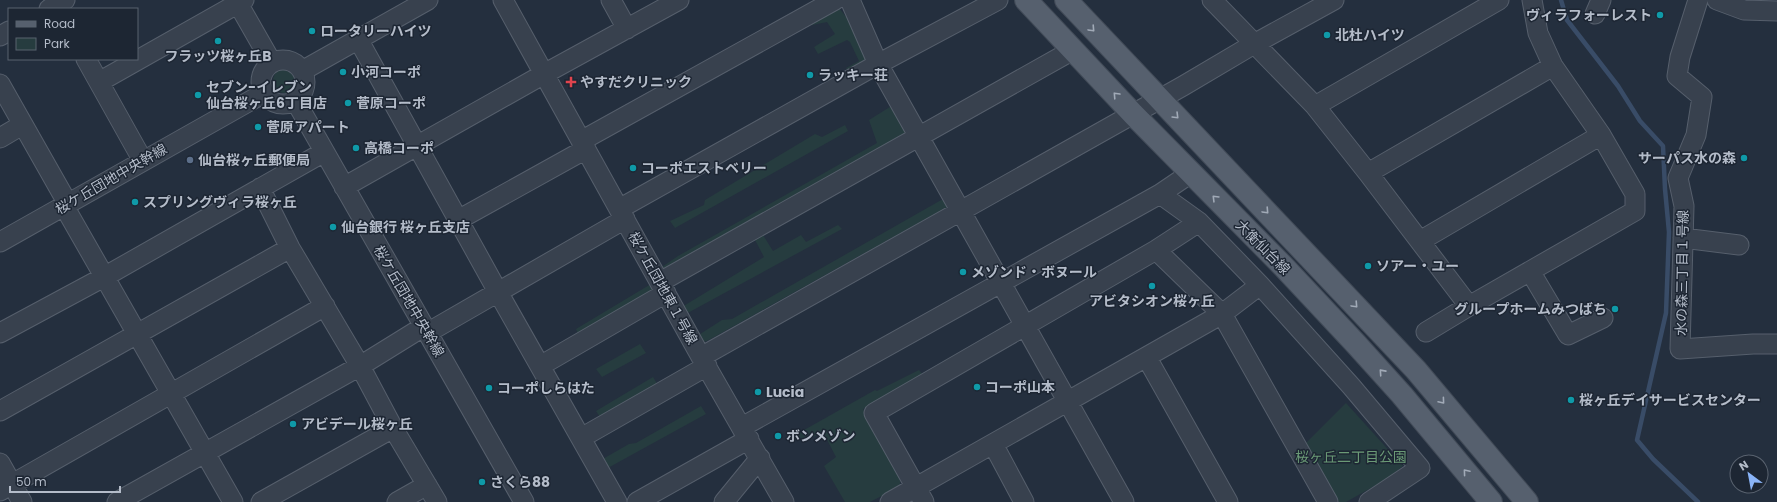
<svg xmlns="http://www.w3.org/2000/svg" width="1777" height="502" viewBox="0 0 1777 502" font-family="Poppins,'Noto Sans JP',sans-serif">
<rect width="100%" height="100%" fill="#242f3e"/>
<path fill="#263c3f" d="M 839,8 L 853,26 L 870,60 L 851,73 L 846,68 L 859,61 L 850,42 L 847,40 L 818,54 L 814,47 L 835,34 L 827,22 L 812,25 L 808,22 Z
M273 81a12 12 0 1 1 24 0a12 12 0 1 1-24 0Z
M 893,105 L 908,132 L 664,274 L 659,269 L 678,256 L 877,143 L 869,120 Z
M 845,125 L 848,131 L 675,228 L 670,221 L 704,205 L 705,200 L 815,134 L 822,137 Z
M 943,199 L 947,207 L 707,341 L 701,342 L 697,336 L 722,320 L 732,319 Z
M 838,225 L 842,229 L 684,315 L 682,307 L 764,257 L 755,240 L 763,235 L 773,251 L 801,235 L 806,242 Z
M 651,284 L 654,288 L 652,296 L 580,339 L 576,329 Z
M 640,344 L 646,353 L 602,377 L 596,369 Z
M 919,370 L 923,375 L 863,409 L 902,475 L 899,487 L 870,502 L 845,502 L 824,466 L 836,457 L 823,432 L 803,442 L 797,434 L 875,390 L 877,391 Z
M 653,377 L 659,387 L 602,420 L 596,411 Z
M 1346,403 L 1403,466 L 1387,479 L 1346,502 L 1339,502 L 1304,445 Z
M 701,406 L 706,414 L 606,469 L 601,460 L 629,444 L 636,443 Z"/>
<g fill="none" stroke-linecap="round" stroke-linejoin="round">
<path stroke="#394c67" stroke-width="4.5" d="M 1561,0 L 1567,20 L 1618,86 L 1640,121 L 1663,146 L 1665,189 L 1669,232 L 1666,313 L 1637,440 L 1653,459 L 1698,502"/>
<defs>
<path id="minor" d="M 236,0 L 272,63
M 503,0 L 701,357 L 784,502
M 611,0 L 627,29
M 850,0 L 878,64 L 1124,502
M 1212,0 L 1315,106 L 1368,173 L 1469,306
M 1698,0 L 1680,57 L 1677,76 L 1702,97 L 1696,135 L 1678,178 L 1684,206 L 1680,349 L 1753,344 L 1777,344
M 1717,0 L 1744,10 L 1777,11
M 49,9 L 65,0
M 1595,14 L 1601,0
M 0,36 L 9,31
M 358,39 L 498,292 L 617,502
M 86,59 L 143,161
M261 82a22 22 0 1 1 44 0a22 22 0 1 1-44 0Z
M 302,71 L 428,0
M 99,82 L 244,0
M 0,84 L 68,204
M 295,100 L 524,502
M 1315,106 L 1499,0
M 0,138 L 22,125
M 581,141 L 835,0
M 1368,173 L 1553,66 L 1538,33 L 1532,0
M 344,187 L 544,74 L 679,0
M 260,188 L 290,248 L 360,366 L 393,428 L 437,502
M 1160,194 L 1199,222 L 1260,285 L 1351,386 L 1420,468 L 1369,502
M 64,206 L 233,502
M 619,209 L 878,64 L 998,0
M 458,220 L 586,149
M 1683,238 L 1739,245
M 1420,241 L 1601,135
M 0,242 L 264,93
M 1156,250 L 1222,314 L 1328,502
M 1530,271 L 1568,335 L 1603,318
M 660,282 L 1073,50
M 1426,332 L 1469,306 L 1635,211 L 1635,194 L 1601,135 L 1553,66
M 0,333 L 104,277 L 324,152
M 427,333 L 625,219
M 701,357 L 1183,86 L 1254,44 L 1334,0
M 1147,358 L 1228,502
M 540,366 L 666,293
M 0,411 L 290,248
M 742,427 L 1160,194 L 1191,173
M 581,438 L 707,366
M 993,444 L 1024,502
M 0,463 L 22,502
M 0,491 L 325,306
M 117,502 L 360,366 L 423,327
M 261,502 L 393,428
M 397,502 L 427,485
M 637,502 L 749,439
M 724,502 L 760,458
M 890,502 L 1222,314 L 1260,285
M 924,502 L 874,413 L 1156,250 L 1199,222"/>
<path id="major" d="M 1026,0 L 1133,114 L 1283,266 L 1356,344 L 1402,395 L 1491,502
M 1066,0 L 1416,370 L 1527,502"/>
</defs>
<use href="#minor" stroke="#565f6c" stroke-width="21"/>
<use href="#major" stroke="#414a57" stroke-width="24"/>
<use href="#minor" stroke="#38414e" stroke-width="19"/>
<use href="#major" stroke="#56606e" stroke-width="22"/>
</g>
<defs><path id="oneway-chevron" d="M-2-3.5L2.5 0L-2 3.5" fill="none" stroke-width="1.6" stroke-linecap="round" stroke-linejoin="round"/></defs>
<g stroke="#a1aab7">
<use href="#oneway-chevron" transform="translate(1092 29) rotate(47)"/>
<use href="#oneway-chevron" transform="translate(1116 95) rotate(-133)"/>
<use href="#oneway-chevron" transform="translate(1176 116) rotate(45)"/>
<use href="#oneway-chevron" transform="translate(1215 198) rotate(-135)"/>
<use href="#oneway-chevron" transform="translate(1266 211) rotate(47)"/>
<use href="#oneway-chevron" transform="translate(1355 305) rotate(47)"/>
<use href="#oneway-chevron" transform="translate(1382 372) rotate(-132)"/>
<use href="#oneway-chevron" transform="translate(1442 401) rotate(50)"/>
<use href="#oneway-chevron" transform="translate(1466 472) rotate(-130)"/>
</g>
<g fill="#0f9aa8" stroke="#1d2633" stroke-width="1.5">
<circle cx="1660" cy="15" r="4"/>
<circle cx="312" cy="31" r="4"/>
<circle cx="1327" cy="35" r="4"/>
<circle cx="218" cy="41" r="4"/>
<circle cx="343" cy="72" r="4"/>
<circle cx="810" cy="75" r="4"/>
<circle cx="198" cy="95" r="4"/>
<circle cx="348" cy="103" r="4"/>
<circle cx="258" cy="127" r="4"/>
<circle cx="356" cy="148" r="4"/>
<circle cx="1744" cy="158" r="4"/>
<circle cx="633" cy="168" r="4"/>
<circle cx="135" cy="202" r="4"/>
<circle cx="333" cy="227" r="4"/>
<circle cx="1368" cy="266" r="4"/>
<circle cx="963" cy="272" r="4"/>
<circle cx="1152" cy="286" r="4"/>
<circle cx="1615" cy="309" r="4"/>
<circle cx="977" cy="387" r="4"/>
<circle cx="489" cy="388" r="4"/>
<circle cx="758" cy="392" r="4"/>
<circle cx="1571" cy="400" r="4"/>
<circle cx="293" cy="424" r="4"/>
<circle cx="778" cy="436" r="4"/>
<circle cx="482" cy="482" r="4"/>
</g>
<path fill="#e0444e" stroke="#1d2633" stroke-width="1.5" d="M569 76h4v4h4v4h-4v4h-4v-4h-4v-4h4z"/>
<circle fill="#5c6f8a" stroke="#1d2633" stroke-width="1.5" cx="190" cy="160" r="4"/>
<g text-anchor="middle" stroke-width="3" stroke-linejoin="round" paint-order="stroke">
<g font-size="14" font-weight="bold" fill="#b4bcc9" stroke="#1d2633" text-anchor="start">
<text x="1652" y="20" text-anchor="end">ヴィラフォーレスト</text>
<text x="320" y="36">ロータリーハイツ</text>
<text x="1335" y="40">北杜ハイツ</text>
<text x="218" y="61" text-anchor="middle">フラッツ桜ヶ丘B</text>
<text x="351" y="77">小河コーポ</text>
<text x="818" y="80">ラッキー荘</text>
<text x="580" y="87">やすだクリニック</text>
<text x="206" y="92">セブン-イレブン<tspan x="206" dy="16">仙台桜ヶ丘6丁目店</tspan></text>
<text x="356" y="108">菅原コーポ</text>
<text x="266" y="132">菅原アパート</text>
<text x="364" y="153">高橋コーポ</text>
<text x="1736" y="163" text-anchor="end">サーパス水の森</text>
<text x="198" y="165">仙台桜ヶ丘郵便局</text>
<text x="641" y="173">コーポエストベリー</text>
<text x="143" y="207">スプリングヴィラ桜ヶ丘</text>
<text x="341" y="232">仙台銀行 桜ヶ丘支店</text>
<text x="1376" y="271">ソアー・ユー</text>
<text x="971" y="277">メゾンド・ボヌール</text>
<text x="1152" y="306" text-anchor="middle">アビタシオン桜ヶ丘</text>
<text x="1607" y="314" text-anchor="end">グループホームみつばち</text>
<text x="985" y="392">コーポ山本</text>
<text x="497" y="393">コーポしらはた</text>
<text x="766" y="397">Lucia</text>
<text x="1579" y="405">桜ヶ丘デイサービスセンター</text>
<text x="301" y="429">アビデール桜ヶ丘</text>
<text x="786" y="441">ボンメゾン</text>
<text x="490" y="487">さくら88</text>
</g>
<g font-size="14" fill="#b4bcc9" stroke="#1d2633">
<text transform="translate(111 179) rotate(-30)" y="5">桜ケ丘団地中央幹線</text>
<text transform="translate(1263 247) rotate(45)" y="5">大衡仙台線</text>
<text transform="translate(1682 273) rotate(-89)" y="5">水の森三丁目１号線</text>
<text transform="translate(663 288) rotate(61)" y="5">桜ケ丘団地東１号線</text>
<text transform="translate(409 301) rotate(60)" y="5">桜ケ丘団地中央幹線</text>
</g>
<g font-size="14" fill="#6b9a76" stroke="#1d2633">
<text x="1351" y="462">桜ヶ丘二丁目公園</text>
</g>
</g>
<rect x="8" y="8" width="130" height="52" fill="#1d2633" stroke="#59626f"/>
<rect x="16" y="21" width="20" height="6" fill="#56606e" stroke="#59626f"/>
<text x="44" y="28" font-size="12" fill="#b4bcc9">Road</text>
<rect x="16" y="38" width="20" height="12" fill="#263c3f" stroke="#59626f"/>
<text x="44" y="48" font-size="12" fill="#b4bcc9">Park</text>
<g transform="translate(1749 474) rotate(328)"><circle r="19" fill="#1d2633" stroke="#59626f"/>
<path d="M0-3L7 15L0 10L-7 15Z" fill="#8ab4f8"/>
<text y="-6" font-size="11" font-weight="bold" text-anchor="middle" fill="#b4bcc9">N</text>
</g>
<path d="M10 486v6h110v-6" fill="none" stroke="#b4bcc9" stroke-width="2"/>
<text x="16" y="486" font-size="12" fill="#b4bcc9" stroke="#1d2633" stroke-width="3" paint-order="stroke">50 m</text>
</svg>
